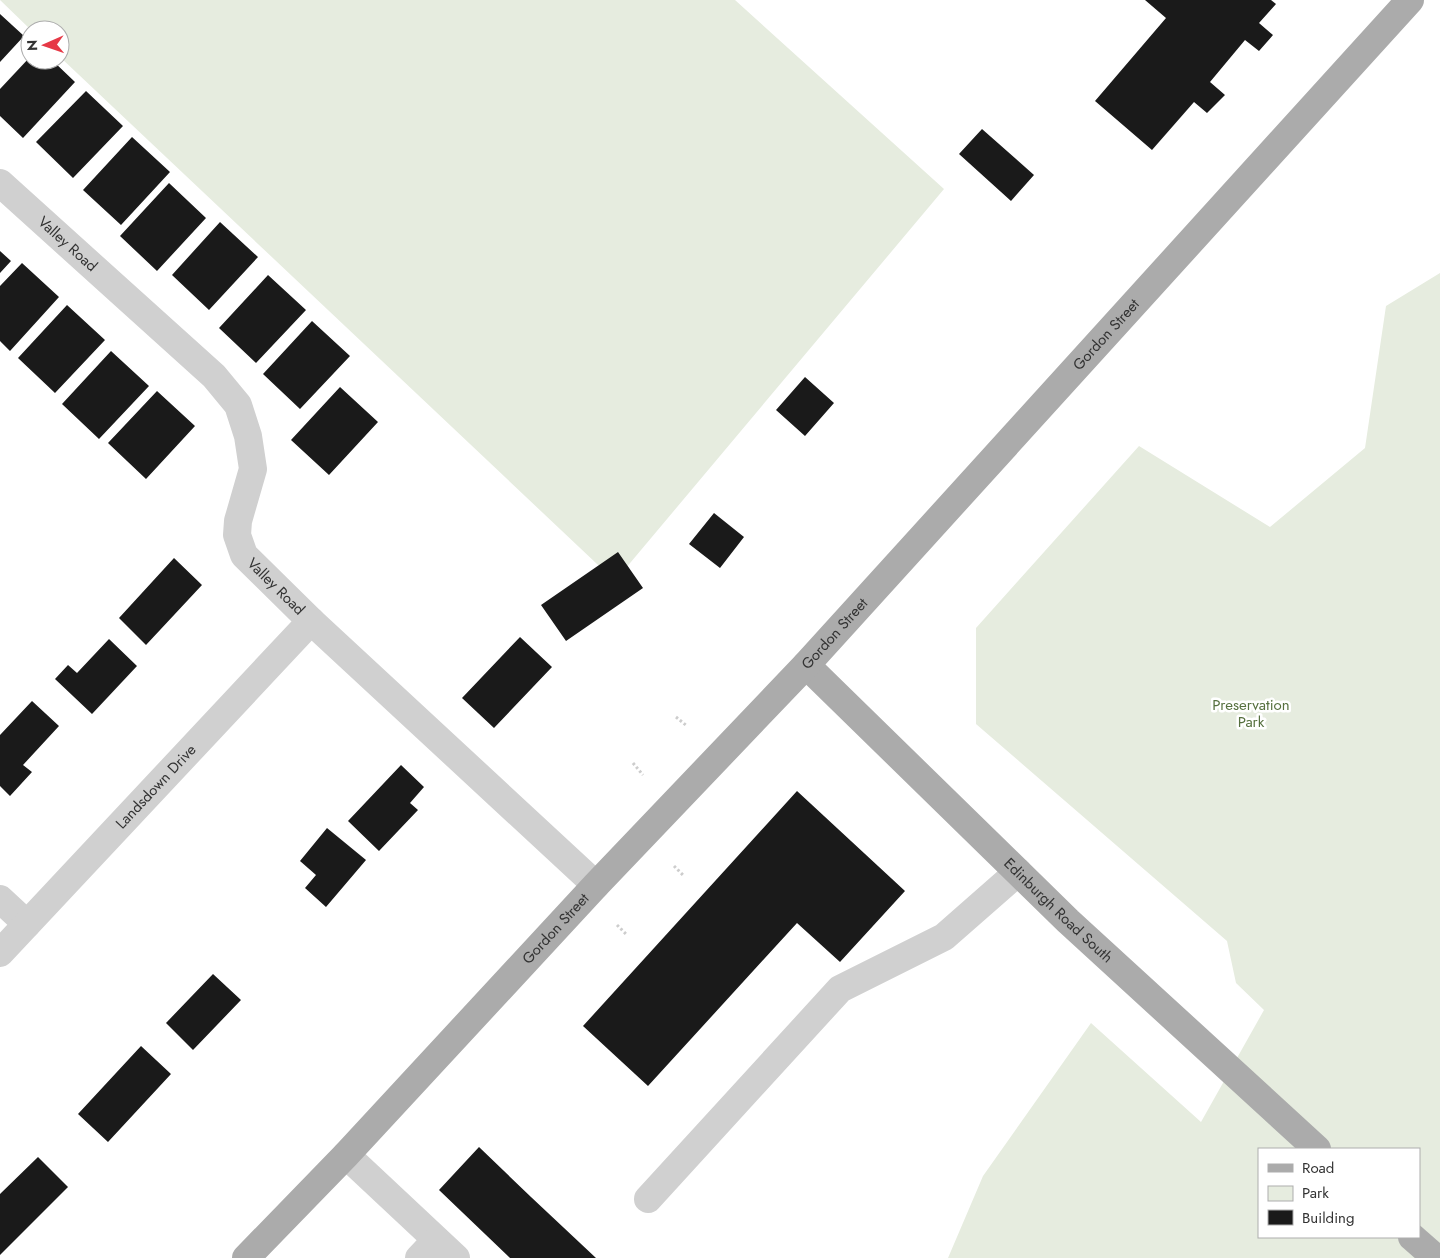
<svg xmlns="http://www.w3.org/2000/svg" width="1440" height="1258" viewBox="0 0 1440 1258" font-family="Jost,sans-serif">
<rect width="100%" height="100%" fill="#fff"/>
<path fill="#e6ecdf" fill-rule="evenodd" d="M 0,0 L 735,0 L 944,189 L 615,581 L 60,57 L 60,30 L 31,30 Z
M 1440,273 L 1440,1258 L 948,1258 L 983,1176 L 1091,1023 L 1201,1122 L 1264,1010 L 1236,983 L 1227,941 L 976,724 L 976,628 L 1139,446 L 1270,527 L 1365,448 L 1386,306 ZM 1259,1149 L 1419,1149 L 1419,1237 L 1259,1237 Z"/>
<path fill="#1a1a1a" d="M 1145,0 L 1271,0 L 1276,4 L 1259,23 L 1273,35 L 1259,51 L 1245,40 L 1210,82 L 1225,95 L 1207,113 L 1194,102 L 1152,150 L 1095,101 L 1166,18 Z
M 0,14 L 24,36 L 0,62 Z
M 30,57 L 30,60 L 52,60 L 75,82 L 23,138 L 0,116 L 0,89 Z
M 86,91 L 123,126 L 73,178 L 36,142 Z
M 982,129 L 1034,175 L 1011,201 L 959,154 Z
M 132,137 L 170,172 L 121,225 L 83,190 Z
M 169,183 L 206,218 L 157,271 L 120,236 Z
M 220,222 L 258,257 L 209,310 L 172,275 Z
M 0,251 L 11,261 L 0,273 Z
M 22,263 L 59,297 L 10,351 L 0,341 L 0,286 Z
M 268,275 L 306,310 L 256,363 L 219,328 Z
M 67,305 L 105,340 L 55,393 L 18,358 Z
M 312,321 L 350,356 L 300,409 L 263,374 Z
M 111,351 L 149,386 L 99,439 L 62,404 Z
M 805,377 L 834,403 L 805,436 L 776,410 Z
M 340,387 L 378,422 L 329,475 L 291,440 Z
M 157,391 L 195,426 L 146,479 L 108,443 Z
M 714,513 L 744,537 L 720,568 L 689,544 Z
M 618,552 L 643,588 L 566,641 L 541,605 Z
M 174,558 L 202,585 L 146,645 L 119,618 Z
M 520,637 L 552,667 L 494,728 L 462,698 Z
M 109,639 L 137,666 L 92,714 L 55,679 L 68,665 L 77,673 Z
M 32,701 L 59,726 L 23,765 L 32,772 L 10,796 L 0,786 L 0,735 Z
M 401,765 L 424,787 L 410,803 L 418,810 L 379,851 L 348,821 Z
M 797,791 L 905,891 L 840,962 L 797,923 L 648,1086 L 583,1026 Z
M 327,828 L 366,860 L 326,907 L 305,888 L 316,875 L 300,861 Z
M 213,974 L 241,1000 L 193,1050 L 166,1023 Z
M 141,1046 L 171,1074 L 108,1142 L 78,1114 Z
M 479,1147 L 531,1197 L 596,1258 L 510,1258 L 509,1257 L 439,1190 Z
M 38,1157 L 68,1187 L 0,1255 L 0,1194 Z"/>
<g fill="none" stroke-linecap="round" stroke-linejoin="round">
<path stroke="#cdcdcd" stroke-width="3" stroke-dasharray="2.5 2.5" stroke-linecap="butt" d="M 676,717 L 687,726
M 633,763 L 643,775
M 674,866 L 683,875
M 617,925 L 627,935"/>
<g stroke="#d0d0d0" stroke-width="28">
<path id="s1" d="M 0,183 L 214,376 L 238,405 L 248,436 L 253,469 L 238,521 L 237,535 L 244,555 L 311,621 L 596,885"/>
<path d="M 0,899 L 27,924"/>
<path id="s2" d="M 0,953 L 311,621"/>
<path d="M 346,1155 L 456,1258"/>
<path d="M 648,1199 L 840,989 L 944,937 L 1018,872"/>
<path d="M 419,1258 L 436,1240"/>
</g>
<g stroke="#ababab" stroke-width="28">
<path id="s3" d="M 806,665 L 1068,921 L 1317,1149"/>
<path d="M 1412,1237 L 1436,1258"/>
<path id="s4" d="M 246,1258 L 346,1155 L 596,885 L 806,665 L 1410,0"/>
</g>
</g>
<g text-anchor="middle" stroke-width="5" stroke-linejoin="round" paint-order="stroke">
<g font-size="15" fill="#333" stroke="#fff">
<text dy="5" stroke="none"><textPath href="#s1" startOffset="91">Valley Road</textPath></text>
<text dy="5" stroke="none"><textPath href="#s4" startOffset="1262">Gordon Street</textPath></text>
<text dy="5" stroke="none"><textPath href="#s1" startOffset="526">Valley Road</textPath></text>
<text dy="5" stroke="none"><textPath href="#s4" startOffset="858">Gordon Street</textPath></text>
<text dy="5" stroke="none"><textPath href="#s2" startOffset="228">Landsdown Drive</textPath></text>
<text dy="5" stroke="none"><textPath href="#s3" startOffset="352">Edinburgh Road South</textPath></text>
<text dy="5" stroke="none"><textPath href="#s4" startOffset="452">Gordon Street</textPath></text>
</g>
<g font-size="15" fill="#56703f" stroke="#fff">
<text x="1251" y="710">Preservation<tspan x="1251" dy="17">Park</tspan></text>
</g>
</g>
<rect x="1258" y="1148" width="162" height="90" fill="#ffffff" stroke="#adadad"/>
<rect x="1268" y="1164" width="25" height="8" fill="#ababab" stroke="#adadad"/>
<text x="1302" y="1173" font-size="15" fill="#333333">Road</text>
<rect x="1268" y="1186" width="25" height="15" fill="#e6ecdf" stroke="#adadad"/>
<text x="1302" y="1198" font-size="15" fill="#333333">Park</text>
<rect x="1268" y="1210" width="25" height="15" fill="#1a1a1a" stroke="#adadad"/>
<text x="1302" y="1223" font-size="15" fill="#333333">Building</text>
<g transform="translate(45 45) rotate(268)"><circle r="24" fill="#ffffff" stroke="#adadad"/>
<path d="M0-4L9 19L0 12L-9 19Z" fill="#e63946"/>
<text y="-8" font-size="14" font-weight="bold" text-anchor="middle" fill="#333333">N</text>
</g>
</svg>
